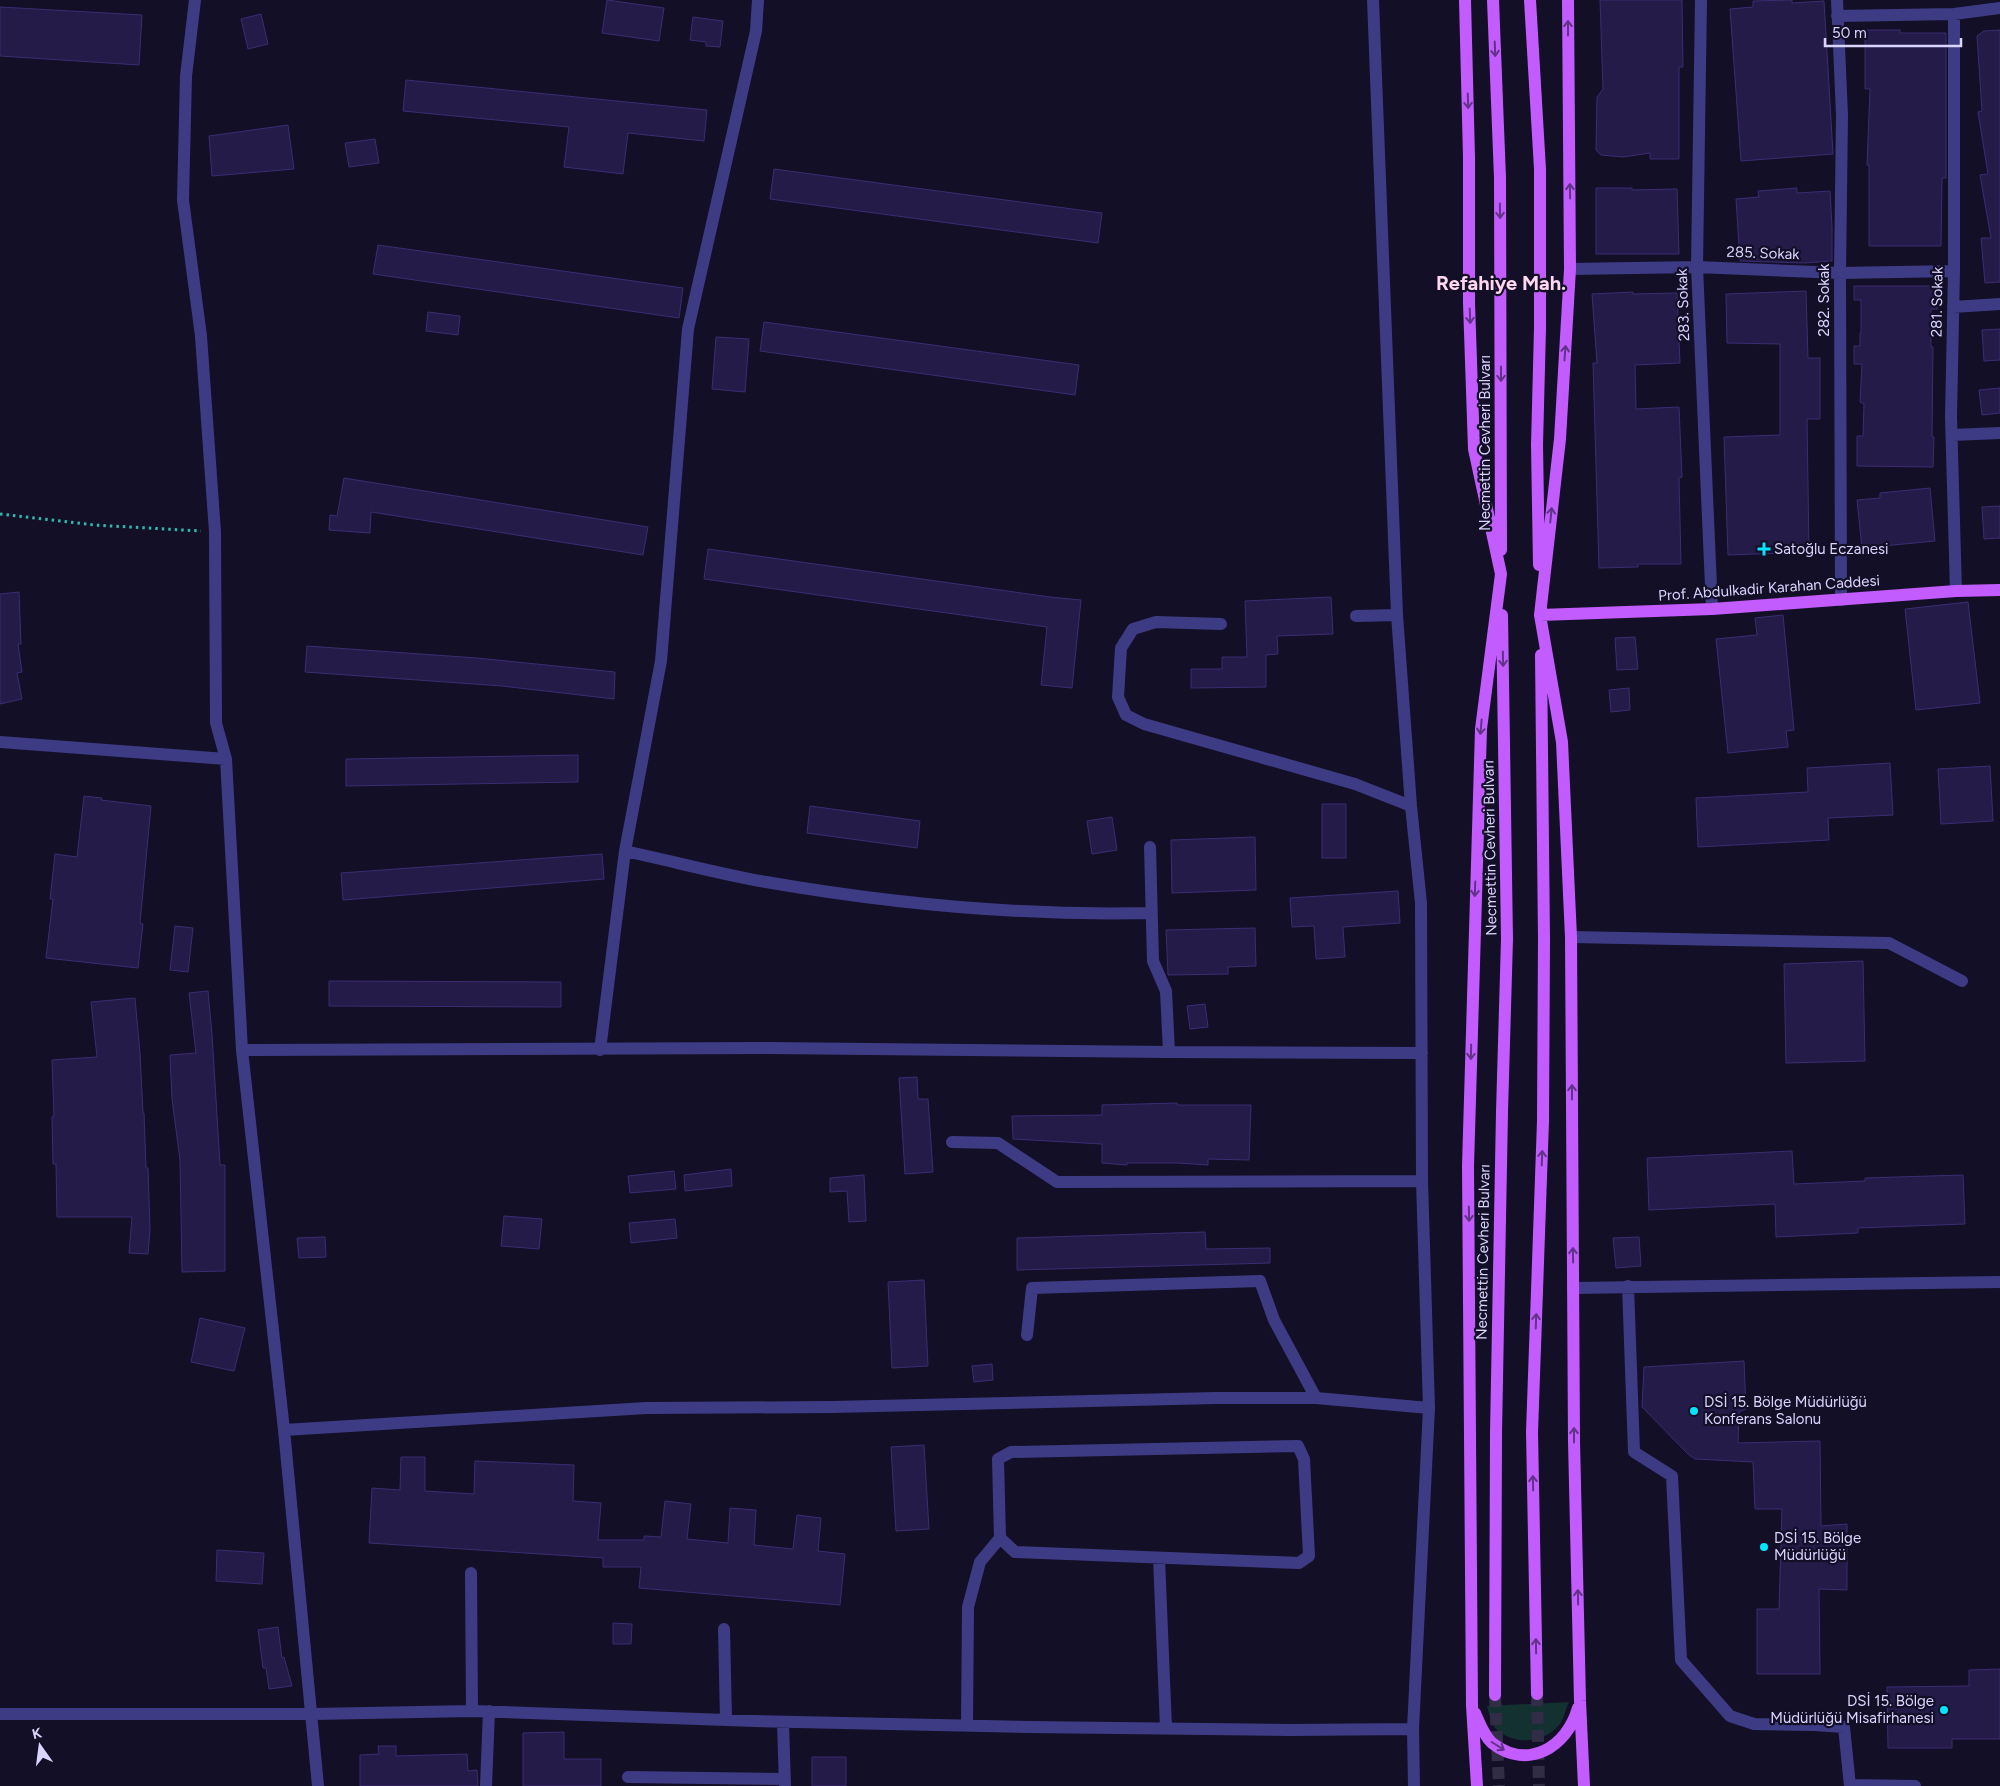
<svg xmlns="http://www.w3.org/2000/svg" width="2000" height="1786" viewBox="0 0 2000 1786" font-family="Figtree,sans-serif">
<rect width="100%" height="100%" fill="#130f27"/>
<path fill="#123130" d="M 1569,1702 C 1566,1708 1564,1718 1560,1724 C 1544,1744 1513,1746 1495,1728 C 1491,1723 1489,1712 1487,1706 Z"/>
<path fill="#241b48" stroke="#3c2d73" d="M 607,0 L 664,8 L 659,41 L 602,33 Z
M 1600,0 L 1682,0 L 1683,67 L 1679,67 L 1679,159 L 1650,159 L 1650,153 L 1623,157 L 1601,155 L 1596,150 L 1597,97 L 1603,89 Z
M 1792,0 L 1792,3 L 1824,1 L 1833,154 L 1741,161 L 1730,9 L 1753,7 L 1753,1 Z
M 0,7 L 142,15 L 139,65 L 0,56 Z
M 261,14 L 268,44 L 248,49 L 241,19 Z
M 693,17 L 723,21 L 720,47 L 706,46 L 706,42 L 690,40 Z
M 1865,30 L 1900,30 L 1900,33 L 1946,33 L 1946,178 L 1942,178 L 1941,246 L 1869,246 L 1869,165 L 1867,165 L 1870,89 L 1865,89 Z
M 2000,30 L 2000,282 L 1985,283 L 1981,238 L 1991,238 L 1980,175 L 1988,174 L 1978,112 L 1982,111 L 1977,36 L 1984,31 Z
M 406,80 L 707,110 L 704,141 L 628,133 L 623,174 L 564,167 L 569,127 L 403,111 Z
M 288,125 L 294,169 L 212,176 L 209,136 Z
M 375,139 L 379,163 L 349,167 L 345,143 Z
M 774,169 L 1102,213 L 1098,243 L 770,199 Z
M 1596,188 L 1632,188 L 1632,190 L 1677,189 L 1679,254 L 1596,254 Z
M 1797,188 L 1797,193 L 1830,191 L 1832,227 L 1832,261 L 1805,263 L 1740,261 L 1736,199 L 1759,197 L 1758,191 Z
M 378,245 L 683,288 L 679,318 L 373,274 Z
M 1854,286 L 1937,286 L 1937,309 L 1931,309 L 1931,347 L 1933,347 L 1932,437 L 1934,437 L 1933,467 L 1857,466 L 1857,436 L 1863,436 L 1864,404 L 1860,402 L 1862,364 L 1854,364 L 1854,346 L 1860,346 L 1860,333 L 1861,333 L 1861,300 L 1854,300 Z
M 1806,291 L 1808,358 L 1820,358 L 1820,419 L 1807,419 L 1809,552 L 1728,555 L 1724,437 L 1780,435 L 1780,344 L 1727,343 L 1726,294 Z
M 1633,292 L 1633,294 L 1677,293 L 1680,363 L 1635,365 L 1636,409 L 1679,407 L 1682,477 L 1679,478 L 1681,564 L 1638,564 L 1638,567 L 1599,568 L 1593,363 L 1597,363 L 1592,294 Z
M 428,312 L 460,316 L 458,335 L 426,331 Z
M 764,322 L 1079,365 L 1075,395 L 760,351 Z
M 2000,329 L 2000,360 L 1984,361 L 1982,330 Z
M 716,337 L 749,339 L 745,392 L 712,389 Z
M 2000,388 L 2000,413 L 1982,415 L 1979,390 Z
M 344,478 L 648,527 L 643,555 L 371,512 L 370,533 L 329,530 L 330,515 L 337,516 Z
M 1930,488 L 1935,541 L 1862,548 L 1857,500 L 1880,498 L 1880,493 Z
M 2000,506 L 2000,538 L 1984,539 L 1982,507 Z
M 708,549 L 1050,597 L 1081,600 L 1072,688 L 1041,685 L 1047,627 L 704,579 Z
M 19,592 L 21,644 L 18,644 L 22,672 L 17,673 L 22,699 L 0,704 L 0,594 Z
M 1331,597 L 1333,634 L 1277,636 L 1278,654 L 1266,655 L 1266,687 L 1191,688 L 1191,669 L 1222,669 L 1222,657 L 1247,657 L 1245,601 Z
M 1968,602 L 1980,703 L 1916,710 L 1905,609 Z
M 1783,615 L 1794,730 L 1786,731 L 1788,747 L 1728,753 L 1716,639 L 1757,635 L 1755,618 Z
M 1635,637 L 1638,669 L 1617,670 L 1615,638 Z
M 307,646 L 477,658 L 615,672 L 614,699 L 502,686 L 305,672 Z
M 1629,688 L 1630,710 L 1611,712 L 1609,690 Z
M 578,755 L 578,782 L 346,786 L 346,759 Z
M 1890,763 L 1893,815 L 1828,818 L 1829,840 L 1698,847 L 1696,798 L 1808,792 L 1807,768 Z
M 1990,766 L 1993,821 L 1941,824 L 1938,769 Z
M 84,796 L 102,798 L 101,800 L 151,806 L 140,923 L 143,924 L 138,968 L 46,958 L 53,899 L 50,899 L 55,854 L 77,857 Z
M 1322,804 L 1346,804 L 1346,858 L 1322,858 Z
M 810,806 L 920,821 L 917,848 L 807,833 Z
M 1112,817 L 1117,850 L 1092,854 L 1087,821 Z
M 1255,837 L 1256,890 L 1172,893 L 1171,840 Z
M 602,854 L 604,879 L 343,900 L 341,873 Z
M 1398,891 L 1400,923 L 1343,927 L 1345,957 L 1316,959 L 1314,926 L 1292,927 L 1290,898 Z
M 175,926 L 193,928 L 188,972 L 170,970 Z
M 1255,928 L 1256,966 L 1228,967 L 1228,974 L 1168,975 L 1166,930 Z
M 1863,961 L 1865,1061 L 1786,1063 L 1784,964 Z
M 329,981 L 561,982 L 561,1007 L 329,1006 Z
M 208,991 L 212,1034 L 220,1165 L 225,1165 L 225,1271 L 182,1272 L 180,1160 L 172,1099 L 170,1055 L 196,1053 L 189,993 Z
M 135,998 L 140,1053 L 143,1113 L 144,1113 L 146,1168 L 148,1168 L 150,1230 L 148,1254 L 129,1253 L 132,1217 L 57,1217 L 56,1164 L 53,1164 L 52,1117 L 54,1116 L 52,1060 L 97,1057 L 91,1002 Z
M 1205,1004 L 1208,1027 L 1190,1029 L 1187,1006 Z
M 917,1077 L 918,1099 L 928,1099 L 933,1172 L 905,1174 L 899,1078 Z
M 1177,1103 L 1177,1105 L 1251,1105 L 1249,1160 L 1208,1159 L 1208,1165 L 1178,1163 L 1127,1163 L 1127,1165 L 1102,1163 L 1102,1144 L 1013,1139 L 1012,1116 L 1102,1115 L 1102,1105 Z
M 1792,1151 L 1794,1184 L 1865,1181 L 1865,1178 L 1963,1175 L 1965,1224 L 1858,1228 L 1858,1233 L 1776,1237 L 1775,1204 L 1649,1210 L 1647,1158 Z
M 731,1169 L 732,1186 L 685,1191 L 684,1175 Z
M 674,1171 L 676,1189 L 630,1193 L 628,1176 Z
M 864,1175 L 866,1221 L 849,1222 L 847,1191 L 830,1192 L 830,1178 Z
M 504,1216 L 542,1219 L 539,1249 L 501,1246 Z
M 675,1219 L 677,1238 L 631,1243 L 629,1223 Z
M 1205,1232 L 1206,1249 L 1270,1248 L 1270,1263 L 1017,1270 L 1017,1238 Z
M 325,1237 L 326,1257 L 299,1258 L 297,1238 Z
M 1639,1237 L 1641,1266 L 1616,1268 L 1613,1238 Z
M 924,1280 L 928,1366 L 892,1368 L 888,1282 Z
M 200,1318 L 245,1328 L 234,1371 L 191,1362 Z
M 1744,1361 L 1746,1409 L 1739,1412 L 1738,1443 L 1820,1441 L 1821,1526 L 1847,1524 L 1847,1590 L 1819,1589 L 1820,1674 L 1757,1674 L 1757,1609 L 1779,1609 L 1782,1509 L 1755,1509 L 1753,1462 L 1695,1459 L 1688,1454 L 1642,1407 L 1644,1367 Z
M 992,1364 L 993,1380 L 974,1382 L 972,1366 Z
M 924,1445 L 929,1529 L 896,1531 L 891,1447 Z
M 401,1457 L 425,1457 L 425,1491 L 474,1494 L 475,1461 L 574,1465 L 573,1501 L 601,1503 L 598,1540 L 644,1540 L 644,1536 L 661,1537 L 665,1501 L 691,1504 L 687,1539 L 728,1543 L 730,1508 L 756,1510 L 754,1545 L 793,1549 L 797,1515 L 821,1518 L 818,1551 L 845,1554 L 840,1605 L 639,1588 L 641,1567 L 603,1567 L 603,1558 L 369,1543 L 372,1488 L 400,1490 Z
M 217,1550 L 264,1553 L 262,1584 L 216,1581 Z
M 613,1623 L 632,1624 L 631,1644 L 613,1644 Z
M 278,1627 L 282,1658 L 284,1657 L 292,1686 L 269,1689 L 266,1668 L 263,1668 L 258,1630 Z
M 2000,1669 L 2000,1739 L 1952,1739 L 1952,1748 L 1888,1748 L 1887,1687 L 1969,1686 L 1969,1670 Z
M 564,1732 L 564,1759 L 601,1759 L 601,1786 L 523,1786 L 523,1733 Z
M 378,1746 L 396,1746 L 396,1756 L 467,1754 L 468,1771 L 477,1770 L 478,1786 L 360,1786 L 360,1755 L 379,1754 Z
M 812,1757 L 846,1757 L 846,1786 L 812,1786 Z"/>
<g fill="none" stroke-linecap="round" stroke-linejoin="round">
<path stroke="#312d47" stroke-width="12" stroke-dasharray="12 6" stroke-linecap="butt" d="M 1537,1694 L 1539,1786
M 1495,1695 L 1499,1786"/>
<path stroke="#30b8b0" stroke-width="3" stroke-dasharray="2.5 4" stroke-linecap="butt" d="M 0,514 L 94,525 L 201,531"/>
<path stroke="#3e3b85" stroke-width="12" d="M 195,0 L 186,76 L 183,200 L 201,336 L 215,532 L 216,723 L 226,759 L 242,1050 L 284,1430 L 318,1786
M 1373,0 L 1397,615 L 1411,806 L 1421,903 L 1422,1181 L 1429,1408 L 1413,1729 L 1414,1786
M 1701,0 L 1697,267 L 1712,609
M 1837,0 L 1842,115 L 1840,273 L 1841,600
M 1954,14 L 1954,271 L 1951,417 L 1956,591
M 1837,16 L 1954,14 L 2000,8
M 1570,269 L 1697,267 L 1840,273 L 1954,271
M 1953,307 L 2000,304
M 1952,435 L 2000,433
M 1356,616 L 1397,615
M 1221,624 L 1156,622 L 1133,629 L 1121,648 L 1118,697 L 1126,715 L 1144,724 L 1355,784 L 1411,806
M 0,742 L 226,759
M 1150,847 L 1153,961 L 1166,991 L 1169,1052
M 625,851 C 672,861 719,874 766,882 C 893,904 1023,916 1151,913
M 1571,937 L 1889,943 L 1962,981
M 242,1050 L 769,1048 L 1169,1052 L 1422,1053
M 600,1050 L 625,851 L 661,661 L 688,329 L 756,31 L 758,0
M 952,1142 L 998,1143 L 1057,1182 L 1422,1181
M 1628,1286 L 1634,1452 L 1672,1476 L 1681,1660 L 1730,1716 L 1754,1724 L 1814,1725 L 1844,1727 L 1850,1786
M 1573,1288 L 2000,1282
M 1027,1335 L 1032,1288 L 1260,1281 L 1274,1320 L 1316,1398
M 284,1430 L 646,1408 L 832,1407 L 1216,1398 L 1316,1398 L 1429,1408
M 1298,1446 L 1304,1459 L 1309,1556 L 1299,1563 L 1015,1552 L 1000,1538 L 998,1459 L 1011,1452 Z
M 1159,1558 L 1166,1728
M 471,1573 L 472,1711
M 724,1629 L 726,1720
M 0,1714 L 313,1714 L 472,1711 L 755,1721 L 1029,1727 L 1289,1730 L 1413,1729
M 783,1722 L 785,1786
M 967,1725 L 968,1607 L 980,1562 L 1000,1538
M 628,1777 L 785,1779
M 1850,1785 L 1915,1786
M 486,1786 L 489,1711"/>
<path stroke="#c25cfe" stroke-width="12" d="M 1465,0 L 1469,157 L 1469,303 L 1474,449 L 1501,574 L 1481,729 L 1468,1166 L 1472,1706 L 1477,1786
M 1493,0 L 1500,178 L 1501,550
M 1530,0 L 1540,169 L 1540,328 L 1537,445 L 1539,565
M 1568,0 L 1570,269 L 1560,439 L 1540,615 L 1562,742 L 1571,937 L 1574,1441 L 1580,1701 L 1584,1786
M 1540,615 L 1712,609 L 1956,591 L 2000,590
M 1537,1694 L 1532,1432 L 1543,1121 L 1544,939 L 1541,655
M 1495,1695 L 1496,1433 L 1502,1112 L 1507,939 L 1502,615
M 1475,1713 C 1479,1722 1484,1736 1492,1743 C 1528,1771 1567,1747 1578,1708"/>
</g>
<defs><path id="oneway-shaft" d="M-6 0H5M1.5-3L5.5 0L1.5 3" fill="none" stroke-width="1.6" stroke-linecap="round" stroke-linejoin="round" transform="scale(1.25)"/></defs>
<g stroke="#623288">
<use href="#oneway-shaft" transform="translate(1568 28) rotate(-90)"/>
<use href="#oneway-shaft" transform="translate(1495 49) rotate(88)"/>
<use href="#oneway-shaft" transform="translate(1468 101) rotate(88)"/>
<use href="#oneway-shaft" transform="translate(1570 191) rotate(-91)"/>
<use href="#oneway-shaft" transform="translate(1500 211) rotate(89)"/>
<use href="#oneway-shaft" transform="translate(1470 316) rotate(88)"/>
<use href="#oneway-shaft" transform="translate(1565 353) rotate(-86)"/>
<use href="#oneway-shaft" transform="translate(1501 374) rotate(90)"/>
<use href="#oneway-shaft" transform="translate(1551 515) rotate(-84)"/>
<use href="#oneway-shaft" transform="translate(1503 659) rotate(89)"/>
<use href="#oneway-shaft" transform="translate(1481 727) rotate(95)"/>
<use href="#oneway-shaft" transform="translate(1475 889) rotate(92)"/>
<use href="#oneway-shaft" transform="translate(1471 1052) rotate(91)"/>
<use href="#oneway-shaft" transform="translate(1572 1092) rotate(-90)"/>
<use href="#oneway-shaft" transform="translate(1542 1158) rotate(-88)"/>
<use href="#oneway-shaft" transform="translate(1469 1214) rotate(89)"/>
<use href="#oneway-shaft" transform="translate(1573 1255) rotate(-91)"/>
<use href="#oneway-shaft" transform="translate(1536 1321) rotate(-88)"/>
<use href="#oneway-shaft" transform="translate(1574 1435) rotate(-90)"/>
<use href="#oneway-shaft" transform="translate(1533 1483) rotate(-91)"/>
<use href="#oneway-shaft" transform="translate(1578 1597) rotate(-91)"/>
<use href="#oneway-shaft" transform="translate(1536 1646) rotate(-91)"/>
<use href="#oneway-shaft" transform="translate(1498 1746) rotate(32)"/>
</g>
<g fill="#02e4fe" stroke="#130f27" stroke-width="2">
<path d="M1761.5 541.5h5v5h5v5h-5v5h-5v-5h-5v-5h5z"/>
<circle cx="1694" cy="1411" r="5"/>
<circle cx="1764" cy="1547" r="5"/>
<circle cx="1944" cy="1710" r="5"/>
</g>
<g text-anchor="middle" stroke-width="4.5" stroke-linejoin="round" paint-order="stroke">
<g font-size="15" fill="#dad5ff" stroke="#130f27">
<text transform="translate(1763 253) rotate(2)" y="5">285. Sokak</text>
<text transform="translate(1824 300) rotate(-90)" y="5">282. Sokak</text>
<text transform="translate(1937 302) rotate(-89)" y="5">281. Sokak</text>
<text transform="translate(1683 305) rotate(-92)" y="5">283. Sokak</text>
<text transform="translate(1485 443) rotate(-90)" y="5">Necmettin Cevheri Bulvarı</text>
<text transform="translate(1769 588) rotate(-4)" y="5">Prof. Abdulkadir Karahan Caddesi</text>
<text transform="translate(1490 848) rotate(-91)" y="5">Necmettin Cevheri Bulvarı</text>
<text transform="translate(1483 1252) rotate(-89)" y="5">Necmettin Cevheri Bulvarı</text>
</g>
<g font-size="15" fill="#dad5ff" stroke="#130f27" text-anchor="start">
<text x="1774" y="554">Satoğlu Eczanesi</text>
<text x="1704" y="1407">DSİ 15. Bölge Müdürlüğü<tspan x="1704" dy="17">Konferans Salonu</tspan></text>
<text x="1774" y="1543">DSİ 15. Bölge<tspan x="1774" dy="17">Müdürlüğü</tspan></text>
<text x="1934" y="1706" text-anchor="end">DSİ 15. Bölge<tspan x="1934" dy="17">Müdürlüğü Misafirhanesi</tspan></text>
</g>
<g font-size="20" font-weight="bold" fill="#ffd7f0" stroke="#130f27">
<text x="1501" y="290">Refahiye Mah.</text>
</g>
</g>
<g transform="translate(40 1746) rotate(346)" stroke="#130f27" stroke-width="4" paint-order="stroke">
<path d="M0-4L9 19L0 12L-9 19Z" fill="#dad5ff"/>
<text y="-8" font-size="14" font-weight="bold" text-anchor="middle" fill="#dad5ff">K</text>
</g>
<path d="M1825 38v8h136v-8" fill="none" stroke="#dad5ff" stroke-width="2.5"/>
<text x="1832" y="38" font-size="15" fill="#dad5ff" stroke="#130f27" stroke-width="4" paint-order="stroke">50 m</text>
</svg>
